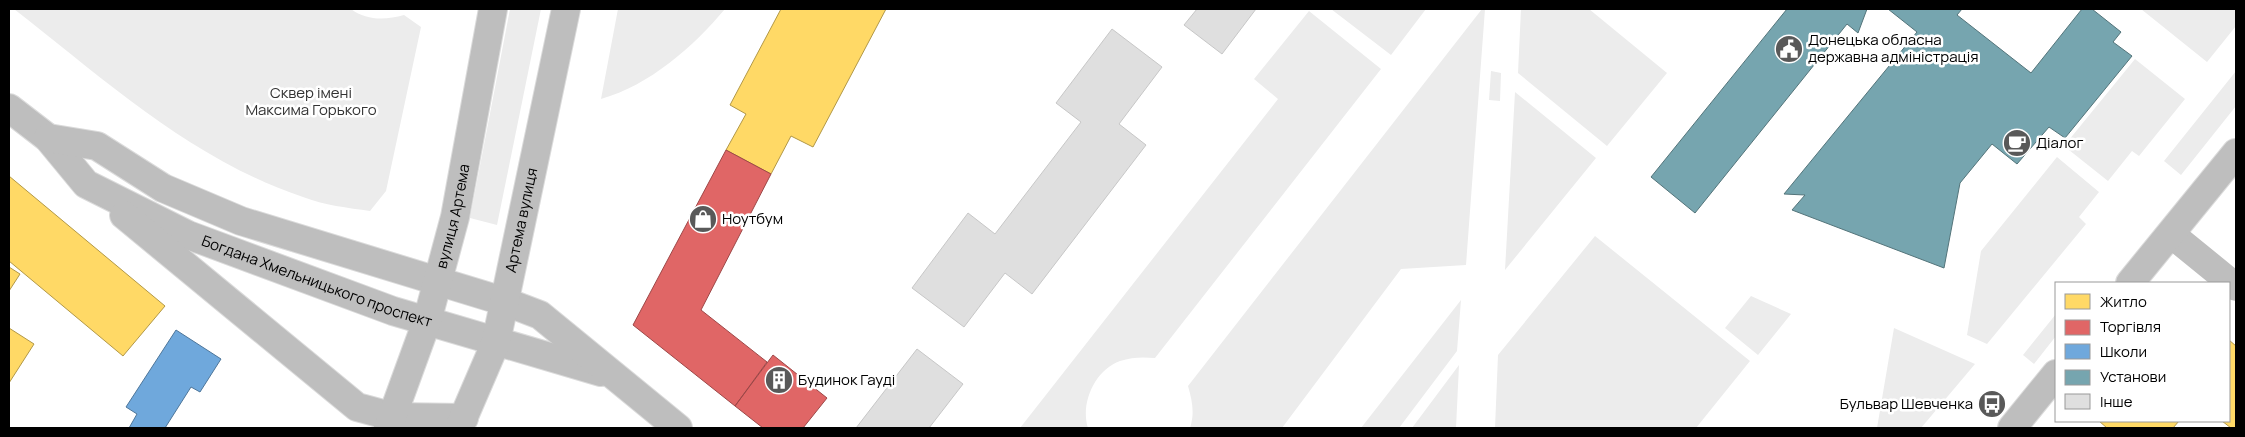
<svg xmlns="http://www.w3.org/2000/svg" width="2245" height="437" viewBox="0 0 2245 437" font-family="Manrope,sans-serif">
<rect width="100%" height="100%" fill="#fff"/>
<path fill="#ececec" d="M 14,9 L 351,9 C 367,21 386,20 404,15 L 421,27 L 386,191 L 370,211 C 348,208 324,205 303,197 C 192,160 104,79 14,9 Z
M 510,9 L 541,9 L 497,225 L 470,218 Z
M 618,9 L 725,9 C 693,47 650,85 601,99 Z
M 1331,9 L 1426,9 L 1391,55 Z
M 1482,9 L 1485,9 L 1466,265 L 1401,269 L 1282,428 L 1190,428 C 1195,413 1192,400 1188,386 Z
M 1521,9 L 1589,9 L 1667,73 L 1607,146 L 1518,73 Z
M 2141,9 L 2236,9 L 2236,26 L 2207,62 Z
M 1309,11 L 1381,69 L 1155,358 C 1143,357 1132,357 1120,361 C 1095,370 1080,403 1088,428 L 1020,428 L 1278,99 L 1254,79 Z
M 2135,59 L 2185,99 L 2139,156 L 2132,151 L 2108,181 L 2064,146 Z
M 1491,71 L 1501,73 L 1500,101 L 1489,100 Z
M 2236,71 L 2236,106 L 2181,175 L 2164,161 Z
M 1515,92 L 1596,158 L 1505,270 Z
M 2057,157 L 2099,192 L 2079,217 L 2086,224 L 1987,344 L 1967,335 L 1981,251 Z
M 1595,236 L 1750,361 L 1696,428 L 1495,428 L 1498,355 Z
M 1751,296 L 1791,314 L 1758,355 L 1725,328 Z
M 1461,300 L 1457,351 L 1399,428 L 1361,428 Z
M 2056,314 L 2056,336 L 2034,364 L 2023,355 Z
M 1894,328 L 1975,364 L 1921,428 L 1877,428 Z
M 1459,365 L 1456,428 L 1412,428 Z"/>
<path fill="#ffd966" stroke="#b29847" d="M 781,9 L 886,9 L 813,147 L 791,136 L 771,174 L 726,150 L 746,114 L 730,105 Z
M 9,176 L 165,306 L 123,356 L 9,261 Z
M 9,267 L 20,274 L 9,291 Z
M 9,328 L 34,344 L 9,383 Z
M 2229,340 L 2236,346 L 2236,428 L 2231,428 L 2222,421 L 2229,421 Z
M 2099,421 L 2179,421 L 2173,428 L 2107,428 Z"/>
<path fill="#e06666" stroke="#9d4747" d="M 726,150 L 771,174 L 701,310 L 767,362 L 735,406 L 633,325 Z
M 773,355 L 827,398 L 803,428 L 763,428 L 735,406 Z"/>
<path fill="#6fa8dc" stroke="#4e769a" d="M 176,330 L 221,359 L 200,392 L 191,387 L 165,428 L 129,428 L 137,414 L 126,407 Z"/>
<path fill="#76a5af" stroke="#53747a" d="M 1787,9 L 1867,9 L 1858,33 L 1847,24 L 1695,213 L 1651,177 Z
M 1888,9 L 1962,9 L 1957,15 L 2031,73 L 2082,9 L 2092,9 L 2121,32 L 2113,42 L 2132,56 L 2065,138 L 2049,127 L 2017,164 L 1992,144 L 1960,183 L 1944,268 L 1792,210 L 1805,195 L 1784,194 L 1917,32 Z"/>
<path fill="#dfdfdf" stroke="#c7c7c7" d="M 1197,9 L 1256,9 L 1222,54 L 1184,25 Z
M 1112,29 L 1162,67 L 1119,124 L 1146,145 L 1032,294 L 1005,273 L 964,327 L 912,288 L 968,213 L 995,234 L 1081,122 L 1056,103 Z
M 917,349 L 963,384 L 929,428 L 856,428 Z"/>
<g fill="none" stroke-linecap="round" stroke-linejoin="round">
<defs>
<g id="major">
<path id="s1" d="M 9,108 L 48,138 L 86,184 L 188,235 L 393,311 L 601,372"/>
<path d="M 48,138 L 97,146 L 163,188 L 241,221 L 506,302 L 540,315 L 678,428"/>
<path d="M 124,215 L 357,407 L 394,417 L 464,418"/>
<path d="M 2130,283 L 2236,153"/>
<path id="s2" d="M 388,428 L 427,321 L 455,217 L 493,9"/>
<path id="s3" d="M 459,428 L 496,342 L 566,9"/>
<path d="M 2012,428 L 2056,374"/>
</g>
</defs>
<use href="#major" stroke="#dbdbdb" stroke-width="30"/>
<path stroke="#bebebe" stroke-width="28" d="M 2171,234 L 2236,287"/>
<use href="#major" stroke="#bebebe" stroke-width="28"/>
</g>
<defs>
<symbol id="civic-disc" viewBox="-11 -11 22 22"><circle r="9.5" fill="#595959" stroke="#fff"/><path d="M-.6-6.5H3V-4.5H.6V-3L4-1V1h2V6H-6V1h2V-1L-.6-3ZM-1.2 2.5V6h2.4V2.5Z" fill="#fff"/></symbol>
<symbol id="cafe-disc" viewBox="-11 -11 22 22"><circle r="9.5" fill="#595959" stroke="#fff"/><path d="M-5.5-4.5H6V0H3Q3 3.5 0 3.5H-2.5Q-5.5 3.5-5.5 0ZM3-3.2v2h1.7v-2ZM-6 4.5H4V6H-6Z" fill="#fff"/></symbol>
<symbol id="shop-disc" viewBox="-11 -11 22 22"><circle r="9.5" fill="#595959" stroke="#fff"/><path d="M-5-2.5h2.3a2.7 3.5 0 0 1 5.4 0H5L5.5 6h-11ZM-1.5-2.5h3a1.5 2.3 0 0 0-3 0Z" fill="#fff"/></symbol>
<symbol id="building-disc" viewBox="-11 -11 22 22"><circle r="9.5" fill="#595959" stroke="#fff"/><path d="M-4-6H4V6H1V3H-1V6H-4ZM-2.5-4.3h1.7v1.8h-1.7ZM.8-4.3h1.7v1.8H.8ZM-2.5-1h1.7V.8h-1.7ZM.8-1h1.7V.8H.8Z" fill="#fff"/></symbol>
<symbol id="bus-disc" viewBox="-11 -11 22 22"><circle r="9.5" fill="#595959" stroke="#fff"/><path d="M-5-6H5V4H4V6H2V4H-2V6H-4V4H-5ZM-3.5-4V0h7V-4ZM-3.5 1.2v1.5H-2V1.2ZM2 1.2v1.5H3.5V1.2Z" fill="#fff"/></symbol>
</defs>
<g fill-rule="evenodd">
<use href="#civic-disc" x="1773" y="33" width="32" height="32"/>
<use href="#cafe-disc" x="2001" y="127" width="32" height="32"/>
<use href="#shop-disc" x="687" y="203" width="32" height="32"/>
<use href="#building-disc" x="763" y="364" width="32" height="32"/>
<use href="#bus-disc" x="1976" y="388" width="32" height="32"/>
</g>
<g text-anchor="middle" stroke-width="5" stroke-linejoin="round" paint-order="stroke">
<g font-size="15" fill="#000" stroke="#fff" text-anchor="start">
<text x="1808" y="45">Донецька обласна<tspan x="1808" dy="17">державна адміністрація</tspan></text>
<text x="2036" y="148">Діалог</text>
<text x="722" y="224">Ноутбум</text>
<text x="798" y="385">Будинок Гауді</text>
<text x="1973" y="409" text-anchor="end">Бульвар Шевченка</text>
</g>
<g font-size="15" fill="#333" stroke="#fff">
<text x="311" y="98">Сквер імені<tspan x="311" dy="17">Максима Горького</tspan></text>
</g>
<g font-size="15" fill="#000" stroke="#fff">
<text dy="5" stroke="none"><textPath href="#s2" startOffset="222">вулиця Артема</textPath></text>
<text dy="5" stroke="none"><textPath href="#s3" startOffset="218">Артема вулиця</textPath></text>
<text dy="5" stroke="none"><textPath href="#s1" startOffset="360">Богдана Хмельницького проспект</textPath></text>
</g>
</g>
<rect width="2245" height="437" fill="none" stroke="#000000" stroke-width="20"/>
<rect x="2055" y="282" width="175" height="140" fill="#ffffff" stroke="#999999"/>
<rect x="2065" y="294" width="25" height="15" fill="#ffd966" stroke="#999999"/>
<text x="2100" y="307" font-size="15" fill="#000000">Житло</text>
<rect x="2065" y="320" width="25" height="15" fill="#e06666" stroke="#999999"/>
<text x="2100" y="332" font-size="15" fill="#000000">Торгівля</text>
<rect x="2065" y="344" width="25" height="15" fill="#6fa8dc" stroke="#999999"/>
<text x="2100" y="357" font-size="15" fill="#000000">Школи</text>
<rect x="2065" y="370" width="25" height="15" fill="#76a5af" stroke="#999999"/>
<text x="2100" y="382" font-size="15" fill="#000000">Установи</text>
<rect x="2065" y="394" width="25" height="15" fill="#dfdfdf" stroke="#999999"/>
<text x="2100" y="407" font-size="15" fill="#000000">Інше</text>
</svg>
